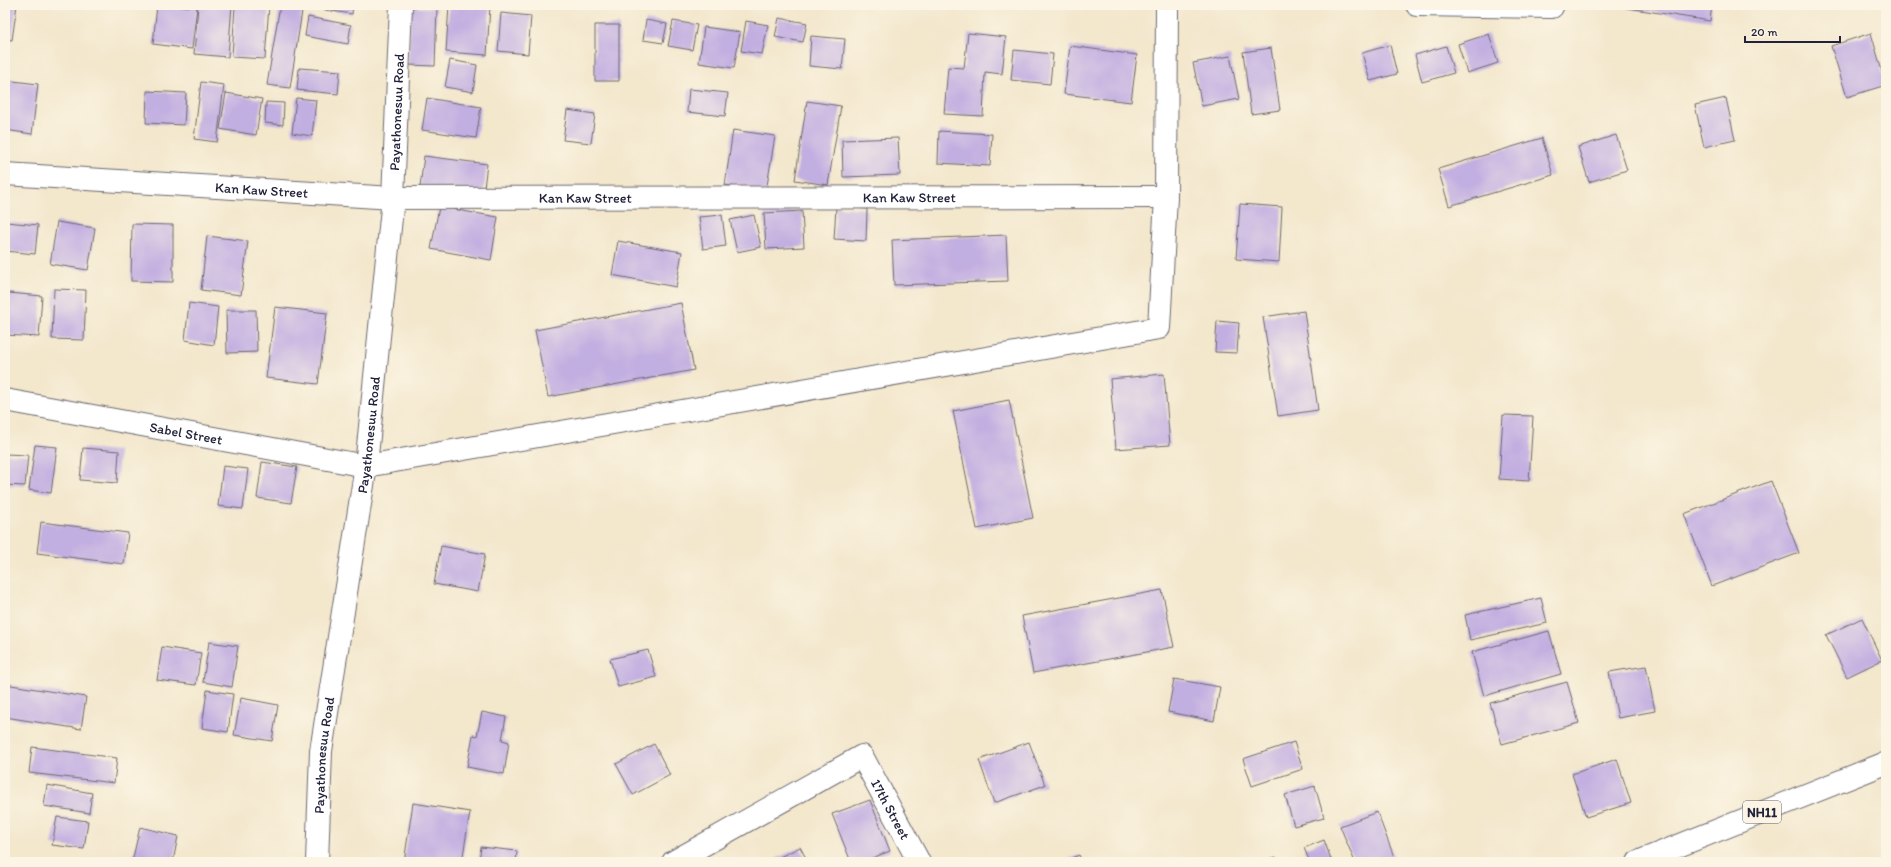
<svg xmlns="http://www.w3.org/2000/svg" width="1891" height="867" viewBox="0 0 1891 867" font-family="Itim,sans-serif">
<rect width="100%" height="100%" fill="#fcf5e5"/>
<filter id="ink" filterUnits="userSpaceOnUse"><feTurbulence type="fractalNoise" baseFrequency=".025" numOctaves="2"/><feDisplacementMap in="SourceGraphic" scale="8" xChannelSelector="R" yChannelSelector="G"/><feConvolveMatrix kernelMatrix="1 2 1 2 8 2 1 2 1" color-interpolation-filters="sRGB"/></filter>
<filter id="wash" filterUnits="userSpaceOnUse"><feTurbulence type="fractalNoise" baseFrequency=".012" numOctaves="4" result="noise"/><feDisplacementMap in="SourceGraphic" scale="16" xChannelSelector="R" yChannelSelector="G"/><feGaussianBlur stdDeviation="0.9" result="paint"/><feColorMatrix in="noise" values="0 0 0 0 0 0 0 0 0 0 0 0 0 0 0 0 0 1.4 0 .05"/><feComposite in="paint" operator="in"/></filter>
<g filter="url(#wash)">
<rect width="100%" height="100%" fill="#f3e7cc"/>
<g id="blocks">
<path fill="#c2afe1" d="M 5,5 L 17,5 L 12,40 L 5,39 Z
M 157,5 L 197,7 L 192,49 L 153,44 Z
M 198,5 L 232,5 L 228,57 L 194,54 Z
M 235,5 L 269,5 L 265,59 L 232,57 Z
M 280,5 L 303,5 L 290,88 L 267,85 Z
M 306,5 L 353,5 L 352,14 L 305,7 Z
M 449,5 L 490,5 L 487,55 L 446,52 Z
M 1609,5 L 1712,5 L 1710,21 Z
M 411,7 L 437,8 L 435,66 L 408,65 Z
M 501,13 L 531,16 L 528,54 L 498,51 Z
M 308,17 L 351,25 L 348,44 L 305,36 Z
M 779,18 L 807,23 L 803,42 L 775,37 Z
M 646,20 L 667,24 L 663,43 L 643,40 Z
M 673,21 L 697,25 L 692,50 L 668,46 Z
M 746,21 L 768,25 L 762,54 L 741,51 Z
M 595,25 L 619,25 L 619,81 L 595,81 Z
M 704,27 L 740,32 L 734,68 L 699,63 Z
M 968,33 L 1006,37 L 1002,74 L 985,72 L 983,116 L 944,114 L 948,67 L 964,68 Z
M 1871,33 L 1886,85 L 1847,97 L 1831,46 Z
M 1489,34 L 1498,63 L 1467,73 L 1458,44 Z
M 811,36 L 845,39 L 842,69 L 809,66 Z
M 1390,45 L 1397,74 L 1370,81 L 1362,53 Z
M 1070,46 L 1137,55 L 1131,102 L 1064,94 Z
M 1446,46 L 1454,73 L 1422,82 L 1415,55 Z
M 1271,48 L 1280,110 L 1251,114 L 1243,52 Z
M 1014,50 L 1053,54 L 1050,84 L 1011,80 Z
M 1230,56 L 1239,99 L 1202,106 L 1193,63 Z
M 450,60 L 477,65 L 473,92 L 445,87 Z
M 299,68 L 340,71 L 338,94 L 297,90 Z
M 5,80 L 38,84 L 32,134 L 5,130 Z
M 201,82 L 224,85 L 217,142 L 194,139 Z
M 689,89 L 728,93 L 725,116 L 687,112 Z
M 147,91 L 186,93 L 184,125 L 146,123 Z
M 226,93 L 262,99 L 256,135 L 220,129 Z
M 296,98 L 316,100 L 312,136 L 292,133 Z
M 427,98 L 481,107 L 476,138 L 422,130 Z
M 1726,98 L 1735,140 L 1704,147 L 1695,105 Z
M 807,101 L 841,106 L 828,185 L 795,180 Z
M 266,102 L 284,103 L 283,125 L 265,123 Z
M 567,110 L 595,114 L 591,143 L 563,140 Z
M 733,130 L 775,136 L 766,192 L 725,185 Z
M 939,131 L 992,134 L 990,166 L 938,163 Z
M 1616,135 L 1627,170 L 1589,182 L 1578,147 Z
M 898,138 L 900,175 L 843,177 L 842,140 Z
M 1542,138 L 1553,175 L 1449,206 L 1438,169 Z
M 424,156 L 487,164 L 483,196 L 420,187 Z
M 1240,204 L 1282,207 L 1279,262 L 1236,259 Z
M 439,207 L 498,217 L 491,260 L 431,249 Z
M 836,207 L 867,209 L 866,241 L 834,239 Z
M 802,211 L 804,247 L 766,249 L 764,213 Z
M 722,215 L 726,246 L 703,249 L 699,217 Z
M 754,215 L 761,247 L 737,252 L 730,220 Z
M 6,222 L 38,225 L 35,254 L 5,251 Z
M 57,222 L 95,228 L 88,270 L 50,264 Z
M 132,224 L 173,225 L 173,282 L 131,281 Z
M 1006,235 L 1008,281 L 894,285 L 892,240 Z
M 207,236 L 248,241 L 241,295 L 201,290 Z
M 618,241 L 682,252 L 676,287 L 612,275 Z
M 54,289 L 86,290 L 84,340 L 52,339 Z
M 9,293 L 42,296 L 39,337 L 5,335 Z
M 189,303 L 218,307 L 214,345 L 185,340 Z
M 681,303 L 694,370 L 548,397 L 535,330 Z
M 275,307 L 327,313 L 318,384 L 266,378 Z
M 226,310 L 256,310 L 257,352 L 227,353 Z
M 1304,311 L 1318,410 L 1278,416 L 1263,317 Z
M 1217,321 L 1239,323 L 1237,353 L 1215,352 Z
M 1164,374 L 1170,445 L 1116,449 L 1110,379 Z
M 1009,400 L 1033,518 L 977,529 L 953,411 Z
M 1503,415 L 1533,416 L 1529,481 L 1499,479 Z
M 35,445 L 57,447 L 51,493 L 29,490 Z
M 83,448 L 119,451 L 117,483 L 80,480 Z
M 5,454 L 28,455 L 25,486 L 5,485 Z
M 262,462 L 297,467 L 291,503 L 257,498 Z
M 223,466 L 248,469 L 243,509 L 218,506 Z
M 1771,481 L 1799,553 L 1712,586 L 1684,514 Z
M 41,522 L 128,533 L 124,564 L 37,553 Z
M 441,546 L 485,554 L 478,592 L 434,584 Z
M 1162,590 L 1174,647 L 1033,673 L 1022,616 Z
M 1541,598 L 1547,623 L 1470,640 L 1465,615 Z
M 1862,618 L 1882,660 L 1847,677 L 1826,635 Z
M 1549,631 L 1561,674 L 1484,696 L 1472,652 Z
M 209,642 L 238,646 L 232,687 L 203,682 Z
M 162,647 L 201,653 L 196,685 L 157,680 Z
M 648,650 L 656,677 L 618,687 L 610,659 Z
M 1646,666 L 1655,711 L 1618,718 L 1609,672 Z
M 1174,679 L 1220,687 L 1214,721 L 1168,712 Z
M 1567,682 L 1579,723 L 1502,744 L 1490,703 Z
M 5,684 L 86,697 L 81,729 L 5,717 Z
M 207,690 L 233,694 L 228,732 L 202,728 Z
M 241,698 L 278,705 L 272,741 L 234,735 Z
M 482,712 L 506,717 L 502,740 L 509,742 L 504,774 L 467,767 L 473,735 L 477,736 Z
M 1029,742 L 1045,785 L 994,803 L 979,760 Z
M 1294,742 L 1303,769 L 1252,786 L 1243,759 Z
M 654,744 L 670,775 L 633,795 L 616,764 Z
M 32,747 L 117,758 L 114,783 L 29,773 Z
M 1617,759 L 1631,803 L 1586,817 L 1572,774 Z
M 47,785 L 92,793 L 89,813 L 44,806 Z
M 1315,786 L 1324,818 L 1294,826 L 1285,795 Z
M 870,800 L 890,851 L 862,862 L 851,862 L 832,814 Z
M 413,803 L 470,812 L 462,862 L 404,862 Z
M 1377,812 L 1396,862 L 1355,862 L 1340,826 Z
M 57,817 L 88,821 L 84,849 L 52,845 Z
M 140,827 L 178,836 L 173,862 L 132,862 Z
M 1324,840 L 1332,862 L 1310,862 L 1304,848 Z
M 481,847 L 517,851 L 516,862 L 479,862 Z
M 800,847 L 808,862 L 770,862 Z
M 1079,855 L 1082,862 L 1062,862 Z
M 1276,857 L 1277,862 L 1258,862 L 1258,861 Z"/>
</g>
</g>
<g filter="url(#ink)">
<use href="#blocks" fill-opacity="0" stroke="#6b676e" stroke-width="1"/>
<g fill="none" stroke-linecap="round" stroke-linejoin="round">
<defs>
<g id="minor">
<path d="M 1417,5 L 1552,7"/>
<path id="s1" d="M 5,174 L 393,198 L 1166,197"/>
<path id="s2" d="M 5,400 L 366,466 L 1159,328 L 1166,197 L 1167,5"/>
<path id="s3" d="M 317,862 L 321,751 L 366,466 L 393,198 L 401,5"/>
<path id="s4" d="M 673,862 L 862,756 L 919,862"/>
</g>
<path id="trunk" d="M 1638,862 L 1886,763"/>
</defs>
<use href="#minor" stroke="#6b676e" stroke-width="24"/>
<use href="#trunk" stroke="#6b676e" stroke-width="24"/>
<use href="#minor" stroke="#fff" stroke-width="22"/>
<use href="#trunk" stroke="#fff" stroke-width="22"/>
</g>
</g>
<g text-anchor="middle" stroke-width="4" stroke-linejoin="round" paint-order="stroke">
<rect fill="#fcf5e5" stroke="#63616e" stroke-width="1" x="1743" y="801" width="38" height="22" rx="3"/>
<g font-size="13" font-weight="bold" fill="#22223b">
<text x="1762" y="817">NH11</text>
</g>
<g font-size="14" fill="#22223b" stroke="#fcf5e5">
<text dy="5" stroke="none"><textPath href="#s3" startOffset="755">Payathonesuu Road</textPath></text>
<text dy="5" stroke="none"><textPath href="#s1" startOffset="257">Kan Kaw Street</textPath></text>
<text dy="5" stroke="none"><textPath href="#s1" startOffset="581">Kan Kaw Street</textPath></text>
<text dy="5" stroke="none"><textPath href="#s1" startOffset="905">Kan Kaw Street</textPath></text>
<text dy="5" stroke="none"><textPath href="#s2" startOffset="184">Sabel Street</textPath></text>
<text dy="5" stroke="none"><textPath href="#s3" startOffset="431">Payathonesuu Road</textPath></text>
<text dy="5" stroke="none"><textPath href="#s3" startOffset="107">Payathonesuu Road</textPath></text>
<text dy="5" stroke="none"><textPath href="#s4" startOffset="277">17th Street</textPath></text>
</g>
</g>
<rect width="1891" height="867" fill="none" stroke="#fcf5e5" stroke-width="20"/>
<path d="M1745 36v6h95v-6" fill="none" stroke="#22223b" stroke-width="2"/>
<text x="1751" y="36" font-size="12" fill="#22223b" stroke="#fcf5e5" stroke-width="3" paint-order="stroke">20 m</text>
</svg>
